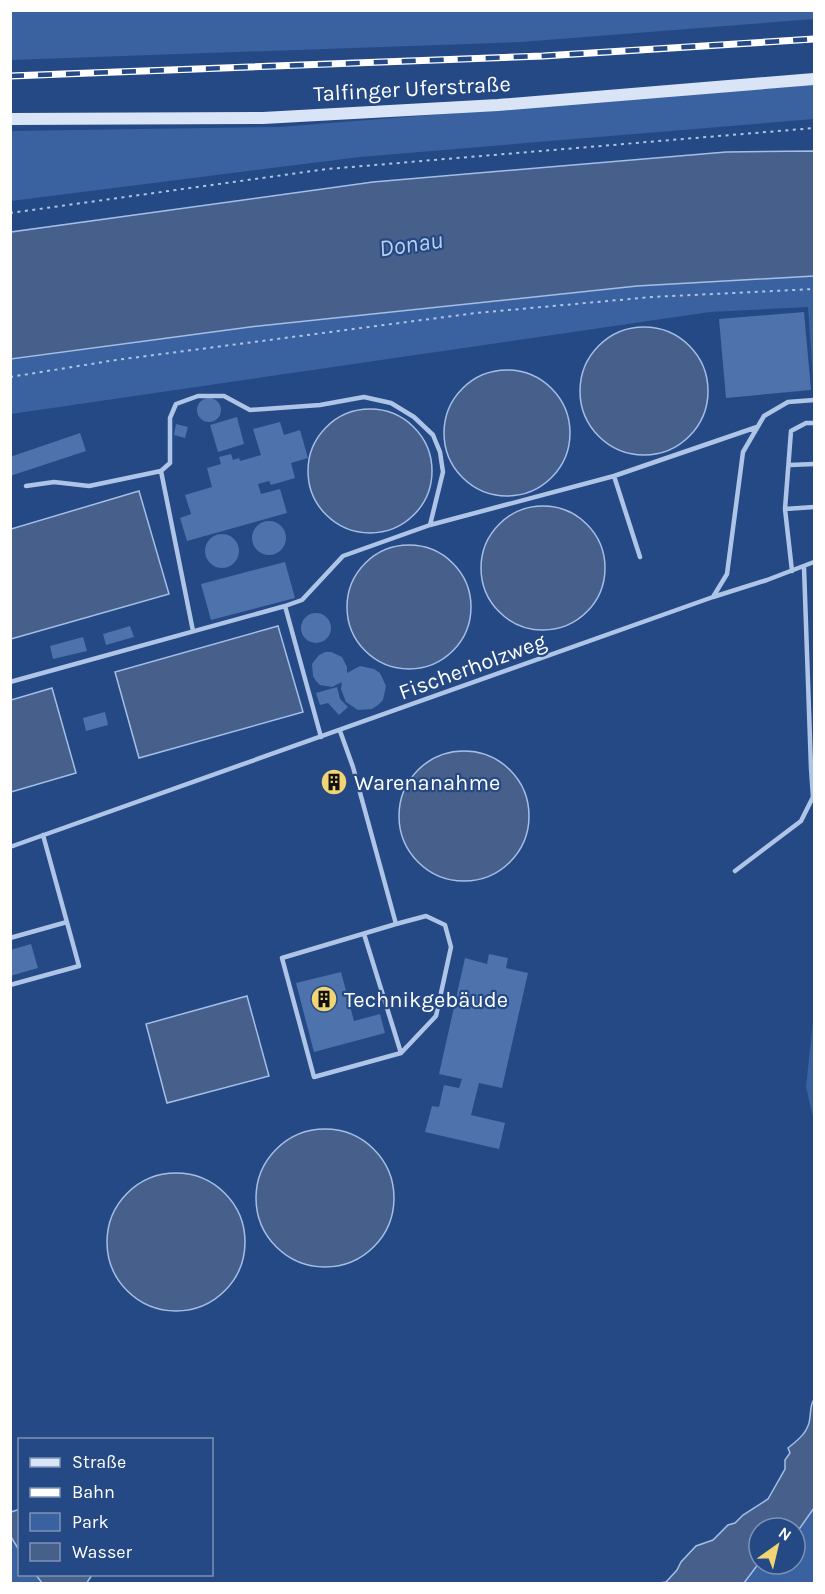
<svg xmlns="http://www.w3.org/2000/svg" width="825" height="1594" viewBox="0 0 825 1594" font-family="Karla,sans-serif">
<rect width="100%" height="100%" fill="#254984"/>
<path fill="#3a62a0" d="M 814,10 L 814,19 L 521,42 L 11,60 L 11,11 Z
M 814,85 L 814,119 L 360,157 L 11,201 L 10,131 L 279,127 Z
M 814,276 L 814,395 L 808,307 L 710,312 L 11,414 L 10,359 L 19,357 L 250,327 L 637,286 Z
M 814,1012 L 814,1121 L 806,1087 Z
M 814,1508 L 814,1583 L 744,1584 L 759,1563 L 795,1564 L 795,1535 Z
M 10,1537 L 19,1550 L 20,1574 L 36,1575 L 42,1583 L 11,1583 Z"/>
<path fill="#47608b" stroke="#a3bfe8" stroke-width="1.5" d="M 814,151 L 814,276 L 637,286 L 250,327 L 11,359 L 11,232 L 373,182 L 726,152 Z
M580 391a64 64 0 1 1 128 0a64 64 0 1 1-128 0Z
M444 433a63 63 0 1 1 126 0a63 63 0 1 1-126 0Z
M308 471a62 62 0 1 1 124 0a62 62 0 1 1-124 0Z
M 139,491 L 169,594 L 11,639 L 11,529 Z
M481 568a62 62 0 1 1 124 0a62 62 0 1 1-124 0Z
M347 607a62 62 0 1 1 124 0a62 62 0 1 1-124 0Z
M 278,626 L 303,712 L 139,758 L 115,672 Z
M 52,688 L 76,773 L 11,792 L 11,700 Z
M399 816a65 65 0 1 1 130 0a65 65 0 1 1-130 0Z
M 247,996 L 269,1076 L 167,1103 L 146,1024 Z
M256 1198a69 69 0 1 1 138 0a69 69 0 1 1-138 0Z
M107 1242a69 69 0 1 1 138 0a69 69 0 1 1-138 0Z
M 814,1399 L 814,1508 L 795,1535 L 795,1528 L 759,1528 L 759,1563 L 744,1583 L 659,1583 L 666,1582 L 677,1570 L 681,1562 L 696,1546 L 713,1540 L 728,1525 L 735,1523 L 743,1515 L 768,1499 L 785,1469 L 785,1460 L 790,1453 L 788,1448 C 798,1440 809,1432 810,1417 C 811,1410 810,1406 814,1399 Z
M 17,1510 L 19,1510 L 19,1550 L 11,1537 L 11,1512 Z
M 36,1575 L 92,1575 L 86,1584 L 42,1583 Z"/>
<path fill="#4e72ab" d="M 804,312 L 811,390 L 726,398 L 719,319 Z
M197 410a12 12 0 1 1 24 0a12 12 0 1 1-24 0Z
M 237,417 L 244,444 L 218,452 L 210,425 Z
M 280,422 L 284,435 L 300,430 L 308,458 L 291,463 L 295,478 L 271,485 L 269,481 L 258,484 L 261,494 L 280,489 L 287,513 L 187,541 L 180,518 L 191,514 L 185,495 L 212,487 L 207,468 L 221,464 L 219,457 L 231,454 L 233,460 L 239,458 L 240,461 L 261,455 L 253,429 Z
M 176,424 L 188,427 L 185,438 L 174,435 Z
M 80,433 L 86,451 L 10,476 L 10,457 Z
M252 538a17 17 0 1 1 34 0a17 17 0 1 1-34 0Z
M205 551a17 17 0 1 1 34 0a17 17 0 1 1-34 0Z
M 285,562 L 295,598 L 211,620 L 201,584 Z
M301 628a15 15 0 1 1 30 0a15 15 0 1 1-30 0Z
M 130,626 L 134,637 L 106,645 L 103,634 Z
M 83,637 L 87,651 L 53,659 L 50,646 Z
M 325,652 L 331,652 L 342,657 L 347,667 L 347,673 L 360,666 L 374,669 L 380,673 L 386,686 L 383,700 L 378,705 L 372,709 L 358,710 L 346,702 L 341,689 L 342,682 L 332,687 L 320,685 L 316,681 L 313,676 L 312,664 L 319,655 Z
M 337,687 L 340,699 L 348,707 L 339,715 L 328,703 L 320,705 L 316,693 Z
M 105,712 L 108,725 L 86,731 L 83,718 Z
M 338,775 L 341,786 L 329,789 L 326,779 Z
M 31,944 L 38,968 L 10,976 L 10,950 Z
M 489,954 L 508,958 L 506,968 L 528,973 L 502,1088 L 479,1083 L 471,1115 L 505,1123 L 499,1149 L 425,1132 L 432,1106 L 439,1107 L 444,1085 L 459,1088 L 462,1079 L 439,1074 L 465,958 L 487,964 Z
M 341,972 L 354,1021 L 380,1014 L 385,1033 L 314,1052 L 296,983 Z"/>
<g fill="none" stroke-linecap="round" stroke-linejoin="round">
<path stroke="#afc5e7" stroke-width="2" stroke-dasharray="3 4.5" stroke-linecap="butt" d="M 10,213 L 327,169 L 814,128
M 10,377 L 116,360 L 476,313 L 652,297 L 814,289"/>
<path stroke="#afc5e7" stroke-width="4.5" d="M 790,465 L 814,464
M 161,471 L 193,631
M 614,476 L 640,557
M 26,486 L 54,482 L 89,486 L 161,471 L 170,463 L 170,418 L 176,404 L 198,396 L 224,396 L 250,410 L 320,405 L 364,397 L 391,403 L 414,417 L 433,435 L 440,452 L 443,472 L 430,525
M 785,509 L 814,507
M 804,567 L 811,768 L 814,768
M 792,571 L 785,509 L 791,431 L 806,423 L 814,423
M 713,597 L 727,574 L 743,452 L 764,416 L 788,402 L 814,400
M 285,606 L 302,600 L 343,556 L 430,525 L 614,476 L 757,427
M 10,682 L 285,606 L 321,737
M 340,731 L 353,767 L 396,924 L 426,916 L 445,925 L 451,947 L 436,1016 L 401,1053 L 314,1077 L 282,958 L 396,924
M 10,847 L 713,597 L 767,580 L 814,562
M 735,871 L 801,821 L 813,797 L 811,768
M 364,934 L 401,1053
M 10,938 L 67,922
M 10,985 L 79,966 L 43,835"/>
<path stroke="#d9e4f7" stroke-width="12" d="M 10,119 L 263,118 L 498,105 L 814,79"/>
<defs>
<path id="rail" d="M 10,76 L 543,56 L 814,39"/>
</defs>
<use href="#rail" stroke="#fff" stroke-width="7"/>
<use href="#rail" stroke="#254984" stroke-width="4.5" stroke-dasharray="14" stroke-linecap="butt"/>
</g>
<defs>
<symbol id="building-disc" viewBox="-11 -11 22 22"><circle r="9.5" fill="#f1d473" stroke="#254984"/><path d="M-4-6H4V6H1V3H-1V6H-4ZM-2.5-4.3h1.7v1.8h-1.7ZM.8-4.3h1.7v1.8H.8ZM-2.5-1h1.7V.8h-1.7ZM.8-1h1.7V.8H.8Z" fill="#111"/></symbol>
</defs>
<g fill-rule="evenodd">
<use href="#building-disc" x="319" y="767" width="30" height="30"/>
<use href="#building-disc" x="309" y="984" width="30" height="30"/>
</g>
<g text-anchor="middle" stroke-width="4.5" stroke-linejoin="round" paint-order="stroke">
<g font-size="22" fill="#fff" stroke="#254984">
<text transform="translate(412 88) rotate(-3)" y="8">Talfinger Uferstraße</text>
<text transform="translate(472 666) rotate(-20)" y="8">Fischerholzweg</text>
</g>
<g font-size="22" fill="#fff" stroke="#254984" text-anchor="start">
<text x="354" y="790">Warenanahme</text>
<text x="344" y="1007">Technikgebäude</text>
</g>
<g font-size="24" font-style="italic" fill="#bacfef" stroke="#254984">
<text transform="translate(411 244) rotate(-8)" y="8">Donau</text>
</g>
</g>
<rect width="825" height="1594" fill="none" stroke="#ffffff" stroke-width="24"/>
<rect x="18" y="1438" width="195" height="138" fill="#254984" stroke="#7c92b5" stroke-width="1.5"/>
<rect x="30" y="1458" width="30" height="9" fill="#d9e4f7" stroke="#7c92b5" stroke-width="1.5"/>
<text x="72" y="1468" font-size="18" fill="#ffffff">Straße</text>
<rect x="30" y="1488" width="30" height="9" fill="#ffffff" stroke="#7c92b5" stroke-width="1.5"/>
<text x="72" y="1498" font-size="18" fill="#ffffff">Bahn</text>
<rect x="30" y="1513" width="30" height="18" fill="#3a62a0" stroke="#7c92b5" stroke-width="1.5"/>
<text x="72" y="1528" font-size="18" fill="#ffffff">Park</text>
<rect x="30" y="1543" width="30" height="18" fill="#47608b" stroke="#7c92b5" stroke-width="1.5"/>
<text x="72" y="1558" font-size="18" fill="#ffffff">Wasser</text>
<g transform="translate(777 1546) rotate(34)"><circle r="28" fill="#254984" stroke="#7c92b5" stroke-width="1.5"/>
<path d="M0-4.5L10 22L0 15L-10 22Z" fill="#f1d473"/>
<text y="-9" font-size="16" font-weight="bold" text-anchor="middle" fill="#ffffff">N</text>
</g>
</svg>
